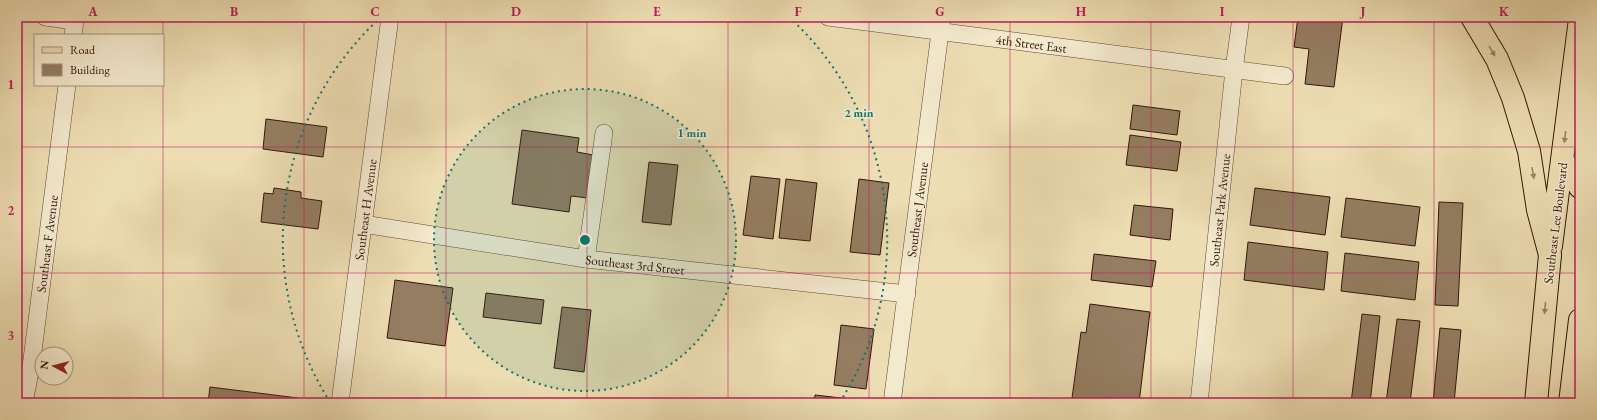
<svg xmlns="http://www.w3.org/2000/svg" width="1597" height="420" viewBox="0 0 1597 420" font-family="'EB Garamond',serif">
<rect width="100%" height="100%" fill="#edddb2"/>
<filter id="stains"><feTurbulence type="fractalNoise" baseFrequency=".005" numOctaves="4"/><feColorMatrix values="0 0 0 0 .2 0 0 0 0 .09 0 0 0 0 .02 0 0 0 .5 -.17"/></filter>
<radialGradient id="worn" r=".72"><stop offset=".6" stop-color="#630" stop-opacity="0"/><stop offset="1" stop-color="#630" stop-opacity=".3"/></radialGradient>
<path fill="#947d61" stroke="#341509" d="M 1298,17 L 1343,17 L 1334,87 L 1305,84 L 1309,49 L 1294,47 Z
M 17,71 L 19,71 L 17,90 Z
M 1133,105 L 1180,111 L 1177,135 L 1130,129 Z
M 266,119 L 327,127 L 323,157 L 263,149 Z
M 522,130 L 579,138 L 577,152 L 593,155 L 588,198 L 571,196 L 569,212 L 512,204 Z
M 1130,135 L 1181,142 L 1177,171 L 1126,165 Z
M 649,162 L 678,165 L 671,225 L 642,222 Z
M 751,176 L 780,179 L 773,239 L 743,235 Z
M 786,179 L 817,183 L 810,241 L 779,238 Z
M 859,179 L 889,183 L 880,255 L 850,252 Z
M 274,188 L 301,192 L 301,198 L 322,201 L 318,229 L 261,222 L 264,193 L 273,194 Z
M 1255,188 L 1330,197 L 1325,235 L 1250,225 Z
M 1346,198 L 1420,207 L 1415,246 L 1341,237 Z
M 1439,202 L 1463,203 L 1458,306 L 1435,305 Z
M 1134,205 L 1173,209 L 1170,240 L 1130,235 Z
M 1248,242 L 1328,252 L 1324,290 L 1244,280 Z
M 1345,253 L 1419,262 L 1415,300 L 1341,291 Z
M 1094,254 L 1156,261 L 1152,287 L 1091,280 Z
M 395,280 L 453,288 L 445,346 L 387,338 Z
M 486,293 L 544,300 L 541,324 L 483,317 Z
M 1090,304 L 1150,312 L 1139,403 L 1115,403 L 1072,398 L 1081,332 L 1086,333 Z
M 562,307 L 591,310 L 584,372 L 554,368 Z
M 1362,314 L 1380,316 L 1370,403 L 1351,403 Z
M 1397,319 L 1420,321 L 1410,403 L 1386,403 Z
M 841,325 L 874,329 L 866,389 L 834,385 Z
M 1440,328 L 1461,330 L 1454,403 L 1433,403 Z
M 210,387 L 298,398 L 297,403 L 208,403 Z
M 815,395 L 850,399 L 849,403 L 814,403 Z"/>
<g fill="none" stroke-linecap="round" stroke-linejoin="round">
<defs>
<g id="minor">
<path d="M 45,17 L 75,21 L 73,35"/>
<path id="s1" d="M 828,17 L 1285,76"/>
<path id="s2" d="M 363,224 L 586,259 L 907,294"/>
<path d="M 586,259 L 604,133"/>
<path id="s3" d="M 24,403 L 31,367 L 67,85"/>
<path id="s4" d="M 340,403 L 390,17"/>
<path id="s5" d="M 892,403 L 942,17"/>
<path id="s6" d="M 1199,403 L 1234,70 L 1241,17"/>
</g>
<path id="major" d="M 1536,403 L 1550,255
M 1570,403 L 1580,320"/>
<path id="highway" d="M 1472,17 L 1497,59 L 1513,98 L 1529,151 L 1538,210 L 1550,255
M 1562,159 L 1580,187
M 1551,246 L 1580,19"/>
</defs>
<use href="#minor" stroke="#624733" stroke-width="18"/>
<use href="#major" stroke="#341509" stroke-width="24"/>
<use href="#highway" stroke="#341509" stroke-width="24"/>
<use href="#minor" stroke="#f3e9cd" stroke-width="17"/>
<use href="#major" stroke="#edddb2" stroke-width="22"/>
<use href="#highway" stroke="#edddb2" stroke-width="22"/>
</g>
<defs><path id="oneway-solid" d="M-6-.8H1V-3.2L6.5 0L1 3.2V.8H-6Z"/></defs>
<g fill="#9a8366">
<use href="#oneway-solid" transform="translate(1492 51) rotate(60)"/>
<use href="#oneway-solid" transform="translate(1565 137) rotate(97)"/>
<use href="#oneway-solid" transform="translate(1533 173) rotate(80)"/>
<use href="#oneway-solid" transform="translate(1545 308) rotate(95)"/>
</g>
<path fill="none" stroke="#c2185b" stroke-width="1" stroke-opacity="0.55" d="M 163,17 L 163,403M 304,17 L 304,403M 446,17 L 446,403M 587,17 L 587,403M 728,17 L 728,403M 869,17 L 869,403M 1010,17 L 1010,403M 1151,17 L 1151,403M 1293,17 L 1293,403M 1434,17 L 1434,403M 17,147 L 1580,147M 17,273 L 1580,273"/>
<circle cx="585" cy="240" r="151" fill="#0f766e" fill-opacity=".12"/>
<g fill="none" stroke="#0f766e" stroke-width="2" stroke-dasharray="2 4">
<circle cx="585" cy="240" r="151"/>
<path d="M330 402A302 302 0 0 1 381 17M789 17A302 302 0 0 1 840 402"/>
</g>
<g text-anchor="middle" stroke-width="3" stroke-linejoin="round" paint-order="stroke">
<g font-size="13" fill="#341509" stroke="#f3e9cd">
<text dy="5" stroke="none"><textPath href="#s1" startOffset="205">4th Street East</textPath></text>
<text dy="5" stroke="none"><textPath href="#s4" startOffset="195">Southeast H Avenue</textPath></text>
<text dy="5" stroke="none"><textPath href="#s5" startOffset="195">Southeast J Avenue</textPath></text>
<text dy="5" stroke="none"><textPath href="#s6" startOffset="194">Southeast Park Avenue</textPath></text>
<text transform="translate(1555 223) rotate(-83)" y="5">Southeast Lee Boulevard</text>
<text dy="5" stroke="none"><textPath href="#s3" startOffset="161">Southeast F Avenue</textPath></text>
<text dy="5" stroke="none"><textPath href="#s2" startOffset="275">Southeast 3rd Street</textPath></text>
</g>
</g>
<circle cx="585" cy="240" r="6" fill="#0f766e" stroke="#f3e9cd" stroke-width="2"/>
<g font-size="12" text-anchor="middle" font-weight="bold" fill="#0f766e" stroke="#f3e9cd" stroke-width="3" stroke-linejoin="round" paint-order="stroke">
<text x="859" y="117">2 min</text>
<text x="692" y="137">1 min</text>
</g>
<rect width="1597" height="420" fill="none" stroke="#edddb2" stroke-width="44"/>
<rect x="34" y="34" width="130" height="52" fill="#f3e9cd" stroke="#a7947f"/>
<rect x="42" y="47" width="20" height="6" fill="#edddb2" stroke="#a7947f"/>
<text x="70" y="54" font-size="12" fill="#341509">Road</text>
<rect x="42" y="64" width="20" height="12" fill="#947d61" stroke="#a7947f"/>
<text x="70" y="74" font-size="12" fill="#341509">Building</text>
<g transform="translate(54 366) rotate(277)"><circle r="19" fill="#f3e9cd" stroke="#a7947f"/>
<path d="M0-3L7 15L0 10L-7 15Z" fill="#8f2418"/>
<text y="-6" font-size="11" font-weight="bold" text-anchor="middle" fill="#341509">N</text>
</g>
<rect x="22" y="22" width="1553" height="376" fill="none" stroke="#c2185b" stroke-width="1.5"/>
<g font-size="13" text-anchor="middle" font-weight="bold" fill="#c2185b">
<text x="93" y="16">A</text>
<text x="234" y="16">B</text>
<text x="375" y="16">C</text>
<text x="516" y="16">D</text>
<text x="657" y="16">E</text>
<text x="798" y="16">F</text>
<text x="940" y="16">G</text>
<text x="1081" y="16">H</text>
<text x="1222" y="16">I</text>
<text x="1363" y="16">J</text>
<text x="1504" y="16">K</text>
<text x="11" y="89">1</text>
<text x="11" y="215">2</text>
<text x="11" y="340">3</text>
</g>
<rect width="100%" height="100%" filter="url(#stains)"/>
<rect width="100%" height="100%" fill="url(#worn)"/>
</svg>
